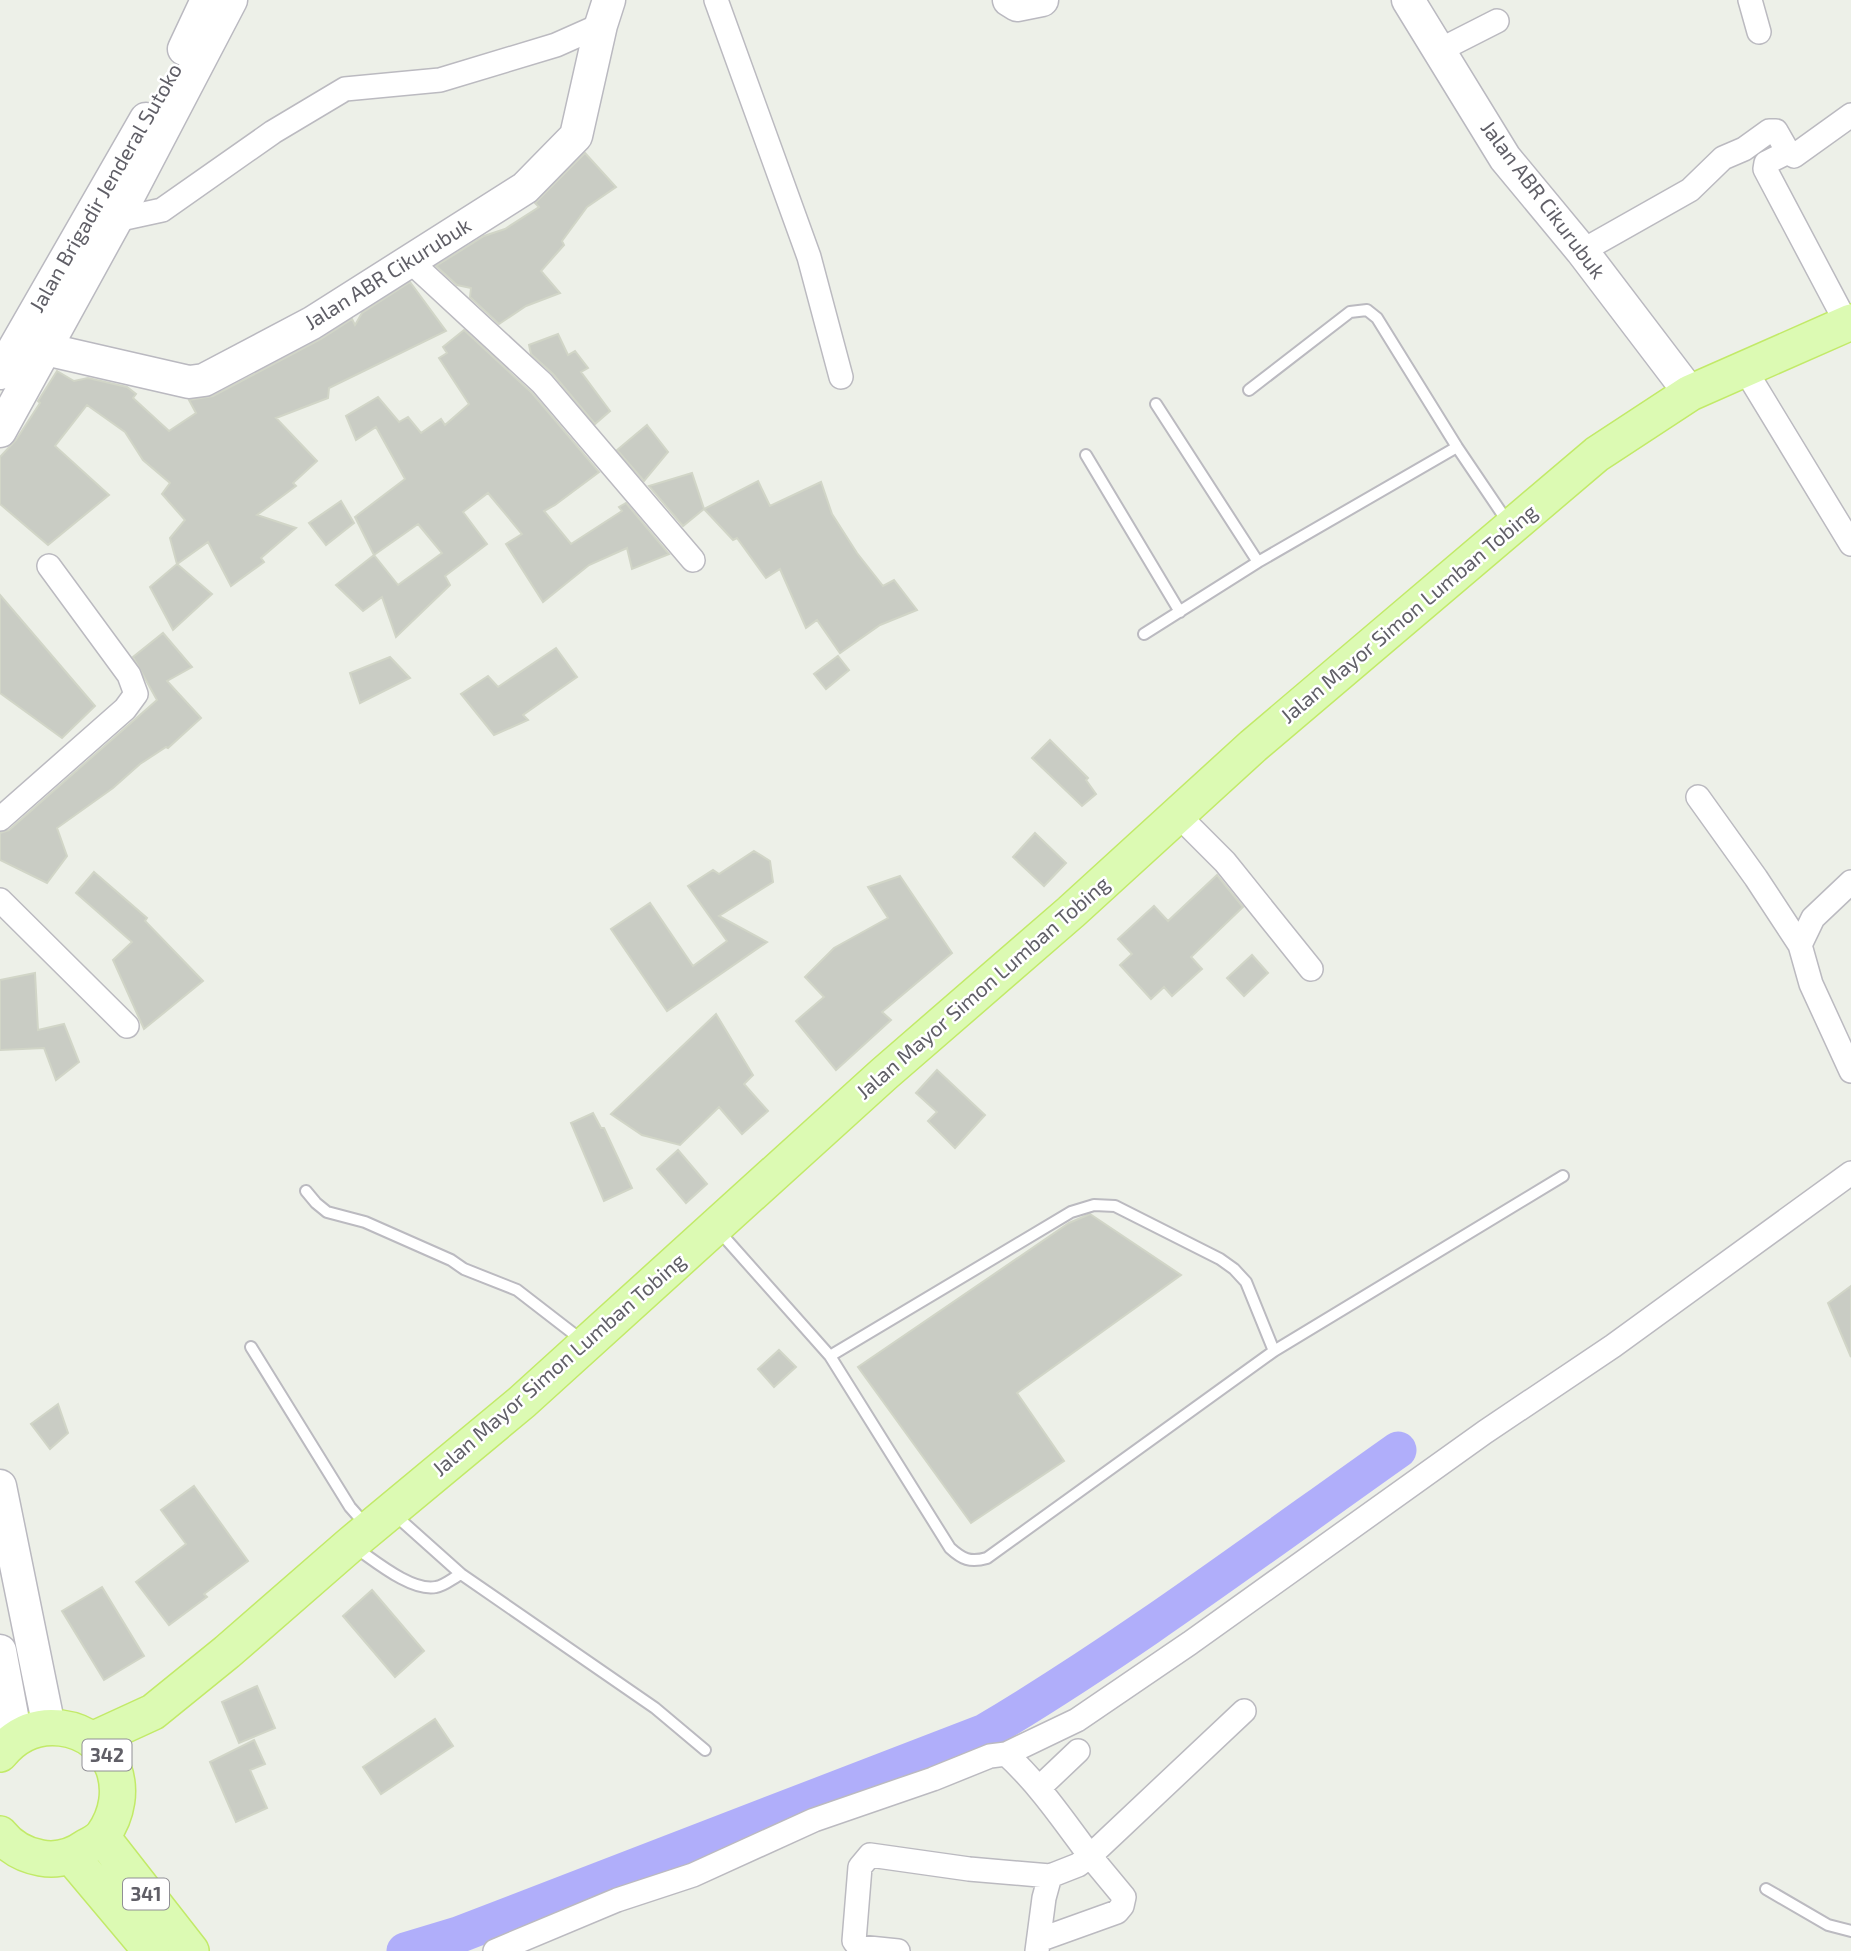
<svg xmlns="http://www.w3.org/2000/svg" width="1851" height="1951" viewBox="0 0 1851 1951" font-family="'Exo 2',sans-serif">
<rect width="100%" height="100%" fill="#edf0e8"/>
<g fill="none" stroke-linecap="round" stroke-linejoin="round">
<path stroke="#b0aefa" stroke-width="37" d="M 405,1951 L 458,1935 L 985,1732 C 1128,1647 1262,1546 1398,1450"/>
</g>
<path fill="#c9ccc4" stroke="#d1d5c7" stroke-width="2" fill-rule="evenodd" d="M 585,153 L 616,187 L 587,207 L 562,241 L 564,245 L 541,271 L 560,293 L 526,306 L 499,324 L 470,297 L 471,288 L 457,285 L 436,266 L 484,236 L 505,229 L 539,207 L 535,203 Z
M 410,282 L 446,331 L 329,388 L 328,398 L 276,418 L 317,461 L 293,483 L 296,486 L 257,515 L 296,528 L 261,558 L 264,562 L 231,586 L 208,542 L 177,564 L 170,538 L 185,520 L 162,494 L 170,483 L 143,460 L 125,432 L 87,405 L 55,446 L 109,495 L 48,545 L 0,504 L 0,457 L 16,440 L 40,403 L 38,401 L 57,371 L 74,381 L 88,378 L 127,387 L 136,394 L 133,398 L 169,431 L 196,413 L 189,400 L 213,396 L 321,339 L 352,319 L 355,325 L 362,313 Z
M 464,330 L 532,393 L 599,472 L 555,505 L 544,511 L 571,544 L 622,511 L 619,507 L 626,503 L 669,554 L 632,569 L 627,548 L 589,565 L 543,602 L 506,544 L 522,534 L 488,493 L 463,512 L 487,544 L 445,576 L 450,585 L 396,637 L 382,597 L 363,611 L 336,585 L 374,555 L 355,517 L 405,479 L 376,427 L 356,440 L 346,416 L 378,397 L 399,422 L 408,417 L 421,433 L 441,419 L 445,425 L 469,404 L 439,358 L 447,353 L 443,347 ZM 418,524 L 442,553 L 398,585 L 374,555 Z
M 558,334 L 568,355 L 575,351 L 588,368 L 581,372 L 610,411 L 595,424 L 553,374 L 531,354 L 529,345 Z
M 647,425 L 668,452 L 644,481 L 617,450 Z
M 692,473 L 704,509 L 683,526 L 649,486 Z
M 758,481 L 770,506 L 821,482 L 832,514 L 857,553 L 883,586 L 894,580 L 917,610 L 880,625 L 840,653 L 817,620 L 806,628 L 780,569 L 766,578 L 737,538 L 733,540 L 704,509 Z
M 341,501 L 354,523 L 326,545 L 309,523 Z
M 177,564 L 212,594 L 173,630 L 150,587 Z
M 0,595 L 95,706 L 62,738 L 0,693 Z
M 163,633 L 192,667 L 167,681 L 201,718 L 168,748 L 166,747 L 140,764 L 113,788 L 57,828 L 67,856 L 47,883 L 0,860 L 0,833 L 9,830 L 157,700 L 133,657 Z
M 556,648 L 577,677 L 523,715 L 528,720 L 494,735 L 461,694 L 488,676 L 498,687 Z
M 838,656 L 849,670 L 826,689 L 814,674 Z
M 390,657 L 410,678 L 360,703 L 350,673 Z
M 1050,740 L 1088,778 L 1086,780 L 1096,794 L 1082,806 L 1032,758 Z
M 1035,833 L 1066,863 L 1044,886 L 1013,857 Z
M 754,851 L 770,861 L 773,882 L 719,916 L 767,942 L 667,1011 L 611,929 L 650,903 L 693,966 L 727,941 L 688,886 L 713,870 L 719,874 Z
M 94,872 L 147,918 L 145,921 L 203,981 L 144,1029 L 113,960 L 132,942 L 76,893 Z
M 1217,875 L 1243,907 L 1191,957 L 1202,969 L 1172,996 L 1164,987 L 1151,999 L 1120,965 L 1132,954 L 1118,939 L 1154,906 L 1168,921 Z
M 900,876 L 952,953 L 882,1012 L 891,1020 L 836,1070 L 796,1021 L 824,997 L 805,977 L 834,948 L 888,918 L 868,887 Z
M 1252,955 L 1268,973 L 1244,996 L 1227,978 Z
M 35,973 L 38,1030 L 64,1024 L 79,1062 L 56,1080 L 44,1048 L 0,1050 L 0,980 Z
M 716,1014 L 753,1075 L 744,1084 L 768,1111 L 742,1134 L 719,1107 L 680,1145 L 642,1135 L 611,1114 Z
M 937,1070 L 985,1115 L 955,1148 L 928,1121 L 937,1112 L 916,1093 Z
M 593,1113 L 601,1128 L 604,1128 L 632,1188 L 604,1201 L 571,1123 Z
M 678,1150 L 707,1184 L 686,1203 L 657,1169 Z
M 1090,1214 L 1181,1275 L 1017,1393 L 1064,1461 L 971,1523 L 858,1367 L 1069,1223 Z
M 1851,1286 L 1851,1357 L 1828,1303 Z
M 779,1350 L 796,1367 L 774,1387 L 758,1369 Z
M 58,1404 L 68,1433 L 50,1449 L 31,1424 Z
M 194,1486 L 248,1561 L 204,1594 L 207,1597 L 169,1625 L 136,1582 L 186,1544 L 161,1510 Z
M 102,1587 L 144,1656 L 104,1680 L 62,1611 Z
M 372,1590 L 424,1651 L 395,1677 L 343,1616 Z
M 257,1686 L 275,1728 L 239,1743 L 222,1702 Z
M 435,1719 L 453,1746 L 381,1794 L 363,1767 Z
M 254,1740 L 265,1764 L 250,1770 L 267,1808 L 236,1822 L 210,1762 Z"/>
<g fill="none" stroke-linecap="round" stroke-linejoin="round">
<defs>
<path id="lane" d="M 1249,390 L 1350,312 L 1367,310 L 1377,318 L 1457,447 L 1509,524
M 1156,404 L 1258,562
M 1086,455 L 1180,612
M 1144,634 L 1258,562 L 1457,447
M 306,1191 L 316,1203 L 327,1212 L 365,1222 L 451,1260 L 464,1269 L 517,1290 L 583,1341
M 718,1230 L 830,1356 L 950,1548 C 962,1559 970,1563 987,1558 L 1274,1351 L 1563,1176
M 251,1347 L 350,1507 L 365,1524
M 830,1356 L 1071,1212 L 1094,1205 L 1115,1206 L 1220,1259 L 1234,1269 L 1246,1282 L 1274,1351
M 395,1515 L 461,1574 L 655,1708 L 705,1750
M 356,1548 C 375,1561 412,1592 436,1587 C 444,1586 453,1578 461,1574
M 1766,1889 L 1828,1925 L 1851,1931"/>
<path id="street" d="M 716,0 L 809,257 L 841,377
M 1750,0 L 1759,32
M 1438,51 L 1497,21
M 1788,152 L 1766,163 L 1765,169 L 1847,324
M 116,220 L 162,210 L 273,132 L 345,89 L 440,80 L 556,45 L 601,25
M 1582,251 L 1690,190 L 1723,158 L 1744,149 L 1769,131 L 1776,131 L 1788,152 L 1794,156 L 1851,115
M 410,261 L 542,383 L 693,560
M 1744,368 L 1851,544
M 1698,797 L 1756,878 L 1800,945
M 1178,815 L 1225,862 L 1311,969
M 0,819 L 125,709 L 136,694 L 129,675 L 49,566
M 1851,882 L 1813,918 L 1800,945 L 1811,984 L 1851,1071
M 0,900 L 127,1026
M 1006,1754 L 1077,1720 L 1190,1643 L 1485,1432 L 1613,1346 L 1851,1173
M 1039,1788 L 1078,1751
M 495,1951 L 617,1900 L 693,1875 L 814,1820 L 933,1779 L 990,1756 L 1006,1754 C 1039,1784 1064,1821 1090,1856 L 1244,1711
M 898,1951 L 859,1947 L 854,1941 L 860,1867 L 870,1855 L 969,1869 L 1050,1876
M 1037,1951 L 1044,1898 L 1050,1876 L 1078,1865 L 1090,1856 L 1124,1897 L 1122,1906 L 1117,1912 L 1039,1940"/>
<path id="secondary" d="M 1009,0 L 1017,5 L 1042,0
M 1408,0 L 1505,158 L 1582,251 L 1690,393
M 184,49 L 207,0
M 45,349 L 189,382 L 204,380 L 312,323 L 525,188 L 576,136 L 601,25 L 609,0
M 0,373 L 146,119
M 0,431 L 116,220 L 231,0
M 0,1486 L 49,1727
M 0,1651 L 16,1737"/>
<path id="primary" d="M 92,1740 L 153,1712 L 227,1652 L 351,1544 L 522,1402 L 884,1074 L 1071,912 L 1253,746 L 1597,454 L 1690,393 L 1851,322
M 0,1754 C 16,1734 36,1725 61,1728 C 115,1735 133,1793 103,1835 C 99,1840 92,1844 86,1847 C 72,1857 58,1861 41,1858 C 24,1855 11,1848 0,1834
M 102,1837 L 191,1951
M 72,1857 L 151,1951"/>
</defs>
<use href="#lane" stroke="#bbbac0" stroke-width="14"/>
<use href="#street" stroke="#bbbac0" stroke-width="26"/>
<use href="#secondary" stroke="#bab9c0" stroke-width="35"/>
<use href="#primary" stroke="#c2ea68" stroke-width="38"/>
<use href="#lane" stroke="#fff" stroke-width="10"/>
<use href="#street" stroke="#fff" stroke-width="23"/>
<use href="#secondary" stroke="#fff" stroke-width="32"/>
<use href="#primary" stroke="#dcfab3" stroke-width="35"/>
</g>
<g text-anchor="middle" stroke-width="5" stroke-linejoin="round" paint-order="stroke">
<g fill="#fff" stroke="#908f95" stroke-width="2">
<rect x="82.5" y="1739.5" width="49" height="31" rx="5"/>
<rect x="123" y="1878.5" width="46" height="31" rx="5"/>
</g>
<g font-size="19" font-weight="bold" fill="#605f67">
<text x="107" y="1762">342</text>
<text x="146" y="1901">341</text>
</g>
<g font-size="21" fill="#605f67" stroke="#fff">
<text transform="translate(106 188) rotate(-60)" y="7">Jalan Brigadir Jenderal Sutoko</text>
<text transform="translate(1543 200) rotate(53)" y="7">Jalan ABR Cikurubuk</text>
<text transform="translate(388 274) rotate(-32)" y="7">Jalan ABR Cikurubuk</text>
<text transform="translate(1409 614) rotate(-40)" y="7">Jalan Mayor Simon Lumban Tobing</text>
<text transform="translate(983 988) rotate(-41)" y="7">Jalan Mayor Simon Lumban Tobing</text>
<text transform="translate(559 1365) rotate(-41)" y="7">Jalan Mayor Simon Lumban Tobing</text>
</g>
</g>
</svg>
